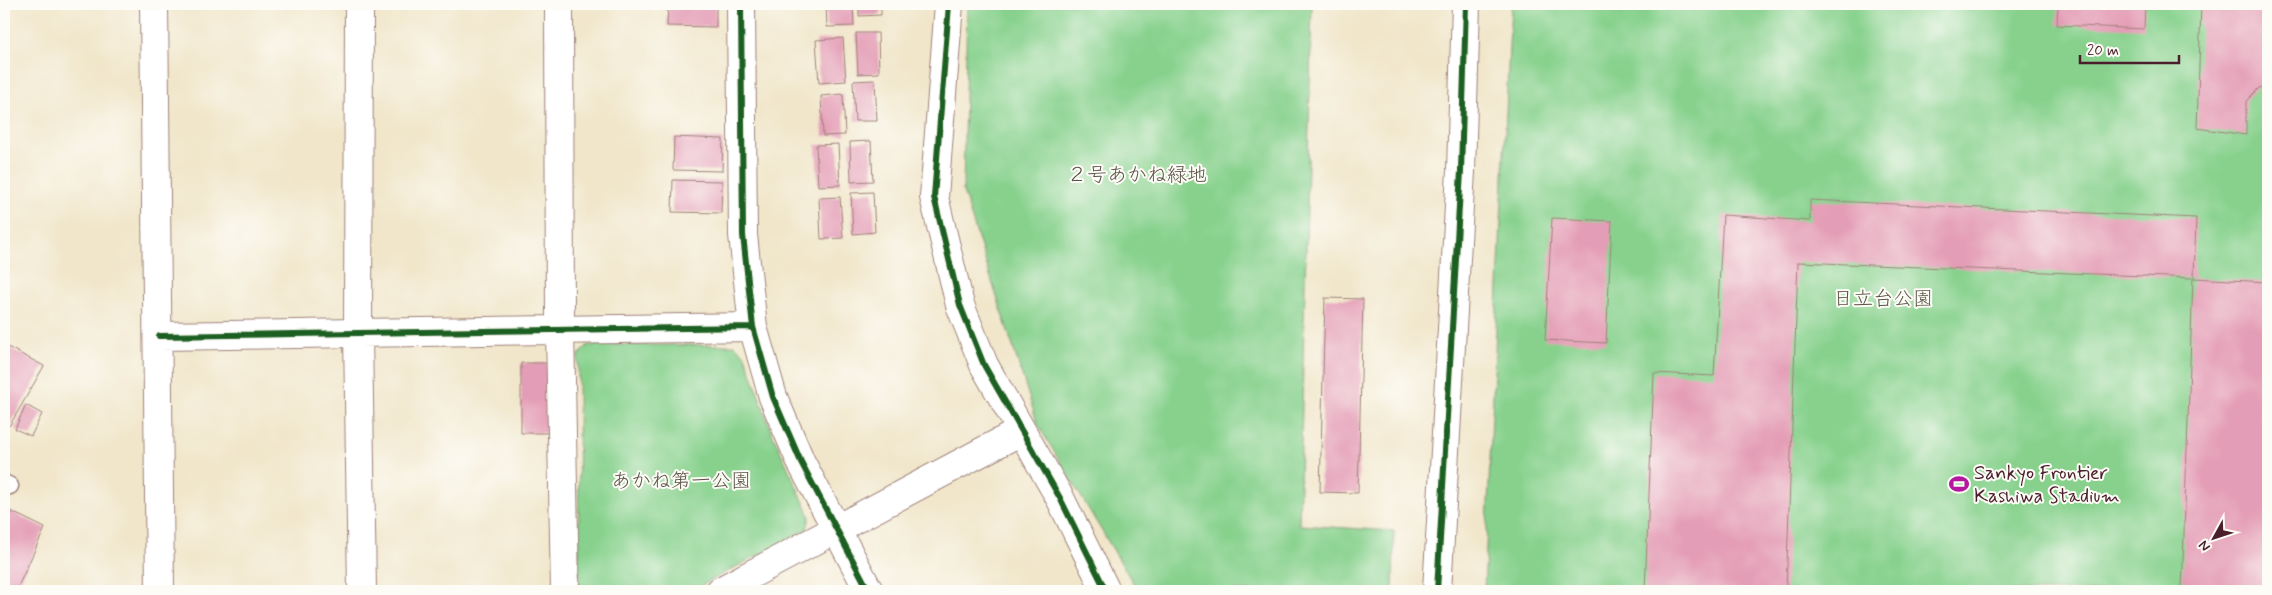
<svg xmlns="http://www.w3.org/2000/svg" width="2272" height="595" viewBox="0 0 2272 595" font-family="Mynerve,'Klee One',sans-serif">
<rect width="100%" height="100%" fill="#fdfcf7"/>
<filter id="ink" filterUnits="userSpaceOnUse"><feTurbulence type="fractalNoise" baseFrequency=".02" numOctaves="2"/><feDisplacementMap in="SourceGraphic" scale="10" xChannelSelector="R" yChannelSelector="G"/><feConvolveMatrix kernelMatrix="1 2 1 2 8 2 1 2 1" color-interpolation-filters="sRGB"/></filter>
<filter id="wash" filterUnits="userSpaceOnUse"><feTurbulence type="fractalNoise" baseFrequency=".0096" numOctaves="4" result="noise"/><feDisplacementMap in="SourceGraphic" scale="20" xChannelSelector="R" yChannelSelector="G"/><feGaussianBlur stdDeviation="1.12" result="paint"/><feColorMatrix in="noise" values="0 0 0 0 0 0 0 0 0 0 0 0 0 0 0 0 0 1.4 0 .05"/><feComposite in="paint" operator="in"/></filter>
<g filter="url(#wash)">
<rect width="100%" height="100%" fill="#f1e6ca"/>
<path fill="#87d18d" stroke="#68785c" d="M 967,4 L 1312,4 L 1299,525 L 1394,531 L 1393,591 L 1138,591 L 1038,425 L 963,191 Z
M 1511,4 L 2268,4 L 2268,591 L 1484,591 Z
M 588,345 L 735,345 L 745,355 L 772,433 L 810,516 L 807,529 L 691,591 L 579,591 L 578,356 Z"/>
<g id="blocks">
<path fill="#e49db6" d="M 668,4 L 716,4 L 716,27 L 667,26 Z
M 826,4 L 853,4 L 854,26 L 827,27 Z
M 859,4 L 881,4 L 881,15 L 859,16 Z
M 2058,4 L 2145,4 L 2144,29 L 2057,25 Z
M 2201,4 L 2268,4 L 2268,86 L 2259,88 L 2246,101 L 2246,135 L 2197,128 Z
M 856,33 L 878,33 L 879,73 L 858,74 Z
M 843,38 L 846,81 L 819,83 L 816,40 Z
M 875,80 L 877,121 L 855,121 L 853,81 Z
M 843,94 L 845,135 L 823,136 L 821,96 Z
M 674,137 L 723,139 L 722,171 L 673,170 Z
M 871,141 L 873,181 L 851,182 L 850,142 Z
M 838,144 L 840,185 L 818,186 L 816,145 Z
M 673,180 L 722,181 L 721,213 L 672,212 Z
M 873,192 L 875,232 L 853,234 L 851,193 Z
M 840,197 L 843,238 L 821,239 L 819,198 Z
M 1810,200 L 2196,218 L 2194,278 L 2268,282 L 2268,591 L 2182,591 L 2193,278 L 1798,262 L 1786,591 L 1645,591 L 1654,373 L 1714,376 L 1723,215 L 1810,221 Z
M 1552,218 L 1612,221 L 1606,343 L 1545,340 Z
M 1325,298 L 1363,299 L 1358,493 L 1320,492 Z
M 4,345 L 44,366 L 10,425 L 4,428 Z
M 521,363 L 548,363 L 548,433 L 521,433 Z
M 26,405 L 42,414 L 31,436 L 15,429 Z
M 4,508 L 45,528 L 16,591 L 4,591 Z"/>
</g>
</g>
<g filter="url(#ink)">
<use href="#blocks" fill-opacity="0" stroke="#9e827a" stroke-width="1"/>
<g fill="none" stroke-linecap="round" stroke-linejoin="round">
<defs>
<path id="service" d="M 4,483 L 10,486"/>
<path id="minor" d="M 154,4 L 160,591
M 359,4 L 358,334 L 362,591
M 559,4 L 560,329 L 565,591
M 741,4 L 743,235 L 753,327 L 773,397 L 801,462 L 869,591
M 949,4 L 934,197 L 960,305 L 984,365 L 1060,498 L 1106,591
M 159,336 L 753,327
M 720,591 L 1021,431"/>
<path id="tertiary" d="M 1437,591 L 1461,171 L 1466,4"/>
</defs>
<use href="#service" stroke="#9e827a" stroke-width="19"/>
<use href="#minor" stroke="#9e827a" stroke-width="30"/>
<use href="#tertiary" stroke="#9e827a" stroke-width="30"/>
<use href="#service" stroke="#fff" stroke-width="16"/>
<use href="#minor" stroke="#fff" stroke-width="28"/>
<use href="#tertiary" stroke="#fff" stroke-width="28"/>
<defs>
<path id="cycleway" d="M 741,4 L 743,235 L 753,327 L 773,397 L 801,462 L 869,591
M 949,4 L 934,197 L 960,305 L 984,365 L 1060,498 L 1106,591
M 159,336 L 753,327
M 1437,591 L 1461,171 L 1466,4"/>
</defs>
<use href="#cycleway" stroke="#fdfcf7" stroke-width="9"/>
<use href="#cycleway" stroke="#1b5e20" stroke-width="6"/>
</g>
</g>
<defs>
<symbol id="stadium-bare" viewBox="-9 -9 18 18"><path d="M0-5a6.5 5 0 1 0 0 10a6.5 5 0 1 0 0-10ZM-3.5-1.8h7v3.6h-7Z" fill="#b5179e" stroke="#fdfcf7" stroke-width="2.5" paint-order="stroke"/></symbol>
</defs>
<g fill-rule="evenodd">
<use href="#stadium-bare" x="1945" y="470" width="28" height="28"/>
</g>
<g text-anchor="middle" stroke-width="4" stroke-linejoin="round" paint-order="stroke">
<g font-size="20" fill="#5c5448" stroke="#fdfcf7">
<text x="1137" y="181">２号あかね緑地</text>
<text x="1883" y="305">日立台公園</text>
<text x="681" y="487">あかね第一公園</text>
</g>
<g font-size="20" fill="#4a1f2b" stroke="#fdfcf7" text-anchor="start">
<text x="1974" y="479">Sankyo Frontier<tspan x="1974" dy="23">Kashiwa Stadium</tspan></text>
</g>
</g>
<rect width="2272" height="595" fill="none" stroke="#fdfcf7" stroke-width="20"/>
<g transform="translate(2214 538) rotate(230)" stroke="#fdfcf7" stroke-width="4" paint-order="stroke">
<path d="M0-4L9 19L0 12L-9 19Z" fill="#4a1f2b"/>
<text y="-8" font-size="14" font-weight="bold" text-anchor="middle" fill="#4a1f2b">N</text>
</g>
<path d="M2080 55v8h99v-8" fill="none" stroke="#4a1f2b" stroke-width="2.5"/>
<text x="2087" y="55" font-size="15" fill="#4a1f2b" stroke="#fdfcf7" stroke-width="4" paint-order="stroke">20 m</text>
</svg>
